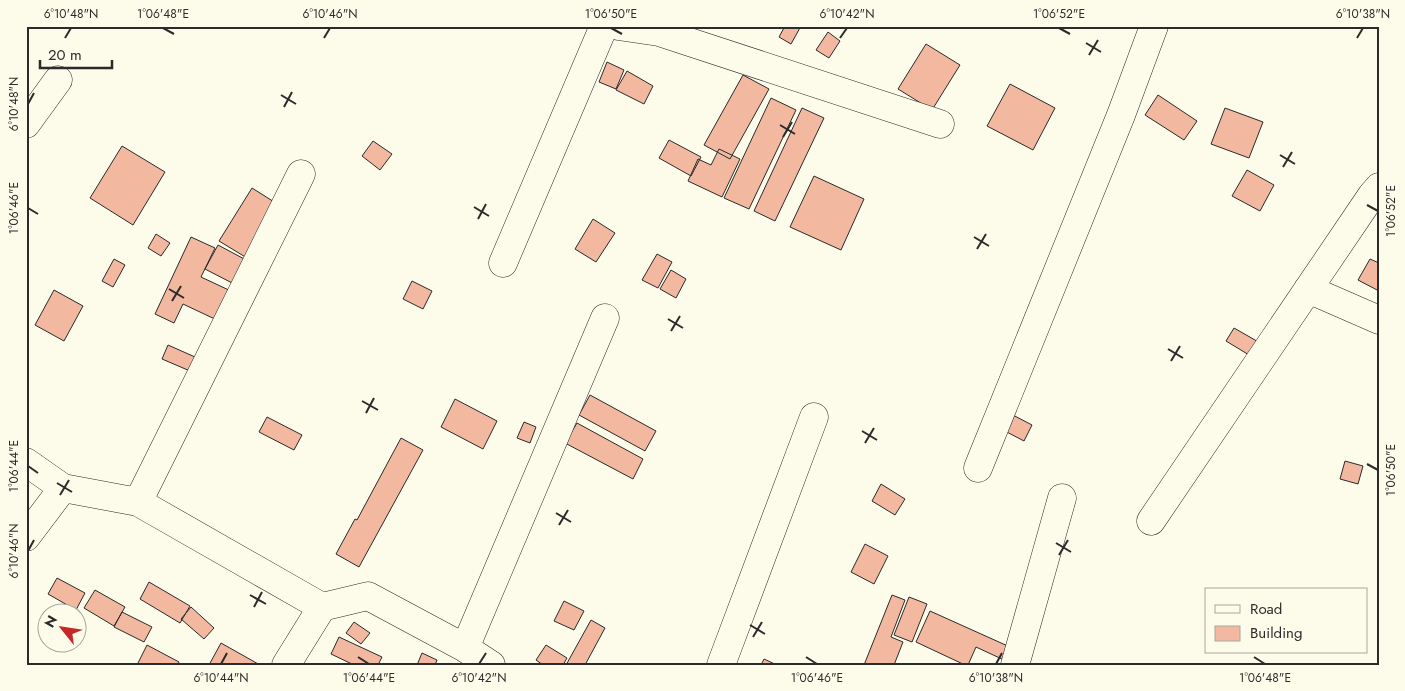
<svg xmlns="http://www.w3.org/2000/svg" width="1405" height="691" viewBox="0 0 1405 691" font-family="Jost,sans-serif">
<rect width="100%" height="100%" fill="#fdfbea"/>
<path fill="#f2b8a0" stroke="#2b2b2b" d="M 785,26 L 801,26 L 791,44 L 779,37 Z
M 828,32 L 840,41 L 829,58 L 816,50 Z
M 926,44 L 960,65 L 932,110 L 898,89 Z
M 607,62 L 624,70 L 616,89 L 599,82 Z
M 627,71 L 653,86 L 644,104 L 616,90 Z
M 743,75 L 769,89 L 730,159 L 704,145 Z
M 1010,84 L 1055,108 L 1033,150 L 987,126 Z
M 1158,95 L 1197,121 L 1184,140 L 1145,115 Z
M 771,98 L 796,110 L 749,209 L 724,198 Z
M 802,108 L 824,118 L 775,221 L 754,211 Z
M 1225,108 L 1263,122 L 1249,158 L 1211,144 Z
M 669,140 L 701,157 L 691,176 L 659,158 Z
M 373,141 L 392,154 L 380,170 L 362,156 Z
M 122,146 L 165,172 L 133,225 L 90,198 Z
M 719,149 L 740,159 L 722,197 L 688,181 L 698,159 L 711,165 Z
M 1247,170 L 1274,185 L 1260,211 L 1232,196 Z
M 814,176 L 864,199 L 841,250 L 790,227 Z
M 252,188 L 279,205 L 247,258 L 219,241 Z
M 593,219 L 615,233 L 596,262 L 575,249 Z
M 156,234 L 170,243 L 161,256 L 148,248 Z
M 191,237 L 215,248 L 201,277 L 233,292 L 219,321 L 183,304 L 174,323 L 155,314 Z
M 218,245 L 248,261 L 236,285 L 205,269 Z
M 657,254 L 672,262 L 658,288 L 642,280 Z
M 114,259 L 125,265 L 113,287 L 102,281 Z
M 1370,259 L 1379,263 L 1379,291 L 1358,280 Z
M 671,270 L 686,279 L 676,298 L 660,289 Z
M 412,281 L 432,291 L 423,309 L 403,299 Z
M 54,290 L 83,306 L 64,341 L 35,325 Z
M 1234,328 L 1262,344 L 1254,358 L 1226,341 Z
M 168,345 L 195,357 L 190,371 L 162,359 Z
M 590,395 L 656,431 L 645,451 L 579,415 Z
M 455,399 L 497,421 L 483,449 L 441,427 Z
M 1011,414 L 1032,425 L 1024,441 L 1003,430 Z
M 267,417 L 302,435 L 294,450 L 259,432 Z
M 524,422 L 536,427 L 530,443 L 517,438 Z
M 577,423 L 643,459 L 633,479 L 565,443 Z
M 401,438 L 423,450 L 359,567 L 336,554 L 355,519 L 357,520 Z
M 1345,461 L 1363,466 L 1358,484 L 1340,479 Z
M 881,484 L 905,499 L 895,515 L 872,501 Z
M 865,544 L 888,556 L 874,584 L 851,572 Z
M 57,578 L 85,593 L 76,610 L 48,594 Z
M 149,582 L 190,606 L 180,623 L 140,599 Z
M 95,590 L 125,607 L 114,626 L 84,608 Z
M 892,595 L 905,600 L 891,637 L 903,642 L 894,665 L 864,665 Z
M 909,597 L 927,604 L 912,642 L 894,635 Z
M 564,601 L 584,611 L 574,630 L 554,621 Z
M 191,607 L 214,628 L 204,639 L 181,619 Z
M 930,611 L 1010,647 L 1004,660 L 976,647 L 968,665 L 965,665 L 916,642 Z
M 122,612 L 152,627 L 144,642 L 114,627 Z
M 591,620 L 605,628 L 585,665 L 566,665 Z
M 354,622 L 370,633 L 361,644 L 346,633 Z
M 339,637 L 382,657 L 378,665 L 354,665 L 331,654 Z
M 221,643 L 260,665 L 209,665 Z
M 147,645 L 179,662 L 178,665 L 137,665 Z
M 546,645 L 567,658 L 563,665 L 543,665 L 536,660 Z
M 422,653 L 437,660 L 435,665 L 417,665 Z
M 764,659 L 777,665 L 761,665 Z"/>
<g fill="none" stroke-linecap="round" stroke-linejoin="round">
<defs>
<path id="minor" d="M 618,26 L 659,32 L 940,124
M 26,124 L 58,80
M 503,263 L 604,26
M 1308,289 L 1379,320
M 26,462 L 63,488 L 138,502 L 322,607 L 368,596 L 465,648 L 491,665
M 978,468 L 1121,115 L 1154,26
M 138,502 L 301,174
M 1151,521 L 1372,195 L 1379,187
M 26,537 L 63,488
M 465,648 L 605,318
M 286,665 L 322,607
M 721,665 L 814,417
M 1015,665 L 1062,498"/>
</defs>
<use href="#minor" stroke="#2b2b2b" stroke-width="29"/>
<use href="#minor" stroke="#fdfbea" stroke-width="28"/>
</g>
<path fill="none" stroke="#2b2b2b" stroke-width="2" d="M 163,28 L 174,34M 611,28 L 622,34M 1059,28 L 1070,34M 65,38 L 71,28M 324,38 L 330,28M 840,38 L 847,28M 1357,38 L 1363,28M 1086,43 L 1101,52M 1089,55 L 1098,40M 281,95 L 296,104M 28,104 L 34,93M 284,107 L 292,92M 780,125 L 795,134M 783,137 L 792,122M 1280,155 L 1295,164M 1283,167 L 1292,152M 1367,205 L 1378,211M 474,207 L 489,216M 28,208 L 38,214M 478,219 L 486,204M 974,237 L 989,246M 977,249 L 986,234M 169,289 L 184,298M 172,301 L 181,286M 668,319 L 683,328M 671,331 L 680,316M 1168,349 L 1183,358M 1171,361 L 1180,346M 362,401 L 378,410M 366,413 L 374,398M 862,431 L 877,440M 865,443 L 874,428M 1367,464 L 1378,470M 28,466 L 38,473M 57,483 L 72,492M 60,495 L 69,480M 556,513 L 571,522M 559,525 L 568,510M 1056,543 L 1071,552M 28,551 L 34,540M 1059,555 L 1068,540M 250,595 L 266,604M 254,607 L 262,592M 750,625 L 765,634M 753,637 L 762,622M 358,657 L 369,664M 806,657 L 817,664M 1254,657 L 1265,664M 221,664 L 227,653M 479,664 L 486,653M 996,664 L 1002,653"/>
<rect width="1405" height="691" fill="none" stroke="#fdfbea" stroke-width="55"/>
<rect x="1205" y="588" width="162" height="65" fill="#fdfbea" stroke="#a9a89e"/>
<rect x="1215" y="605" width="25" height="8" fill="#fdfbea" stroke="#a9a89e"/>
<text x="1250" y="614" font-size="15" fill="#2b2b2b">Road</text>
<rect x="1215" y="626" width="25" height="15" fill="#f2b8a0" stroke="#a9a89e"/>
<text x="1250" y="638" font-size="15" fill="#2b2b2b">Building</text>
<g transform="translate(62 628) rotate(300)"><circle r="24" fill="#fdfbea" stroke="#a9a89e"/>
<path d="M0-4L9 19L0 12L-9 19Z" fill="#c62828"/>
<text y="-8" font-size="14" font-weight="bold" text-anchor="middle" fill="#2b2b2b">N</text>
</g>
<path d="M40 60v8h72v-8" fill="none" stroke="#2b2b2b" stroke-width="2.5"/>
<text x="48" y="60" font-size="15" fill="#2b2b2b" stroke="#fdfbea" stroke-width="4" paint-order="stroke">20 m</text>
<rect x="28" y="28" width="1350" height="636" fill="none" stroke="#2b2b2b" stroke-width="2"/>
<g font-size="12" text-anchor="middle" fill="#2b2b2b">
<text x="71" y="18">6°10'48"N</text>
<text x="163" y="18">1°06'48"E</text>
<text x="330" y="18">6°10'46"N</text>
<text x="611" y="18">1°06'50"E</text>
<text x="847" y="18">6°10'42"N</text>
<text x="1059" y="18">1°06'52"E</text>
<text x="1363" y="18">6°10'38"N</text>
<text transform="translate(14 104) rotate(-90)" y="4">6°10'48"N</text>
<text transform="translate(14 208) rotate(-90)" y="4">1°06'46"E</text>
<text transform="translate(1391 211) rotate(-90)" y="4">1°06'52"E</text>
<text transform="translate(14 466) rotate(-90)" y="4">1°06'44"E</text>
<text transform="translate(1391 470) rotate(-90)" y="4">1°06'50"E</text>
<text transform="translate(14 551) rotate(-90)" y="4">6°10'46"N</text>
<text x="221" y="682">6°10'44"N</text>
<text x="369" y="682">1°06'44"E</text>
<text x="479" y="682">6°10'42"N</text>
<text x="817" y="682">1°06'46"E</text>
<text x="996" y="682">6°10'38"N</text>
<text x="1265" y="682">1°06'48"E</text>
</g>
</svg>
